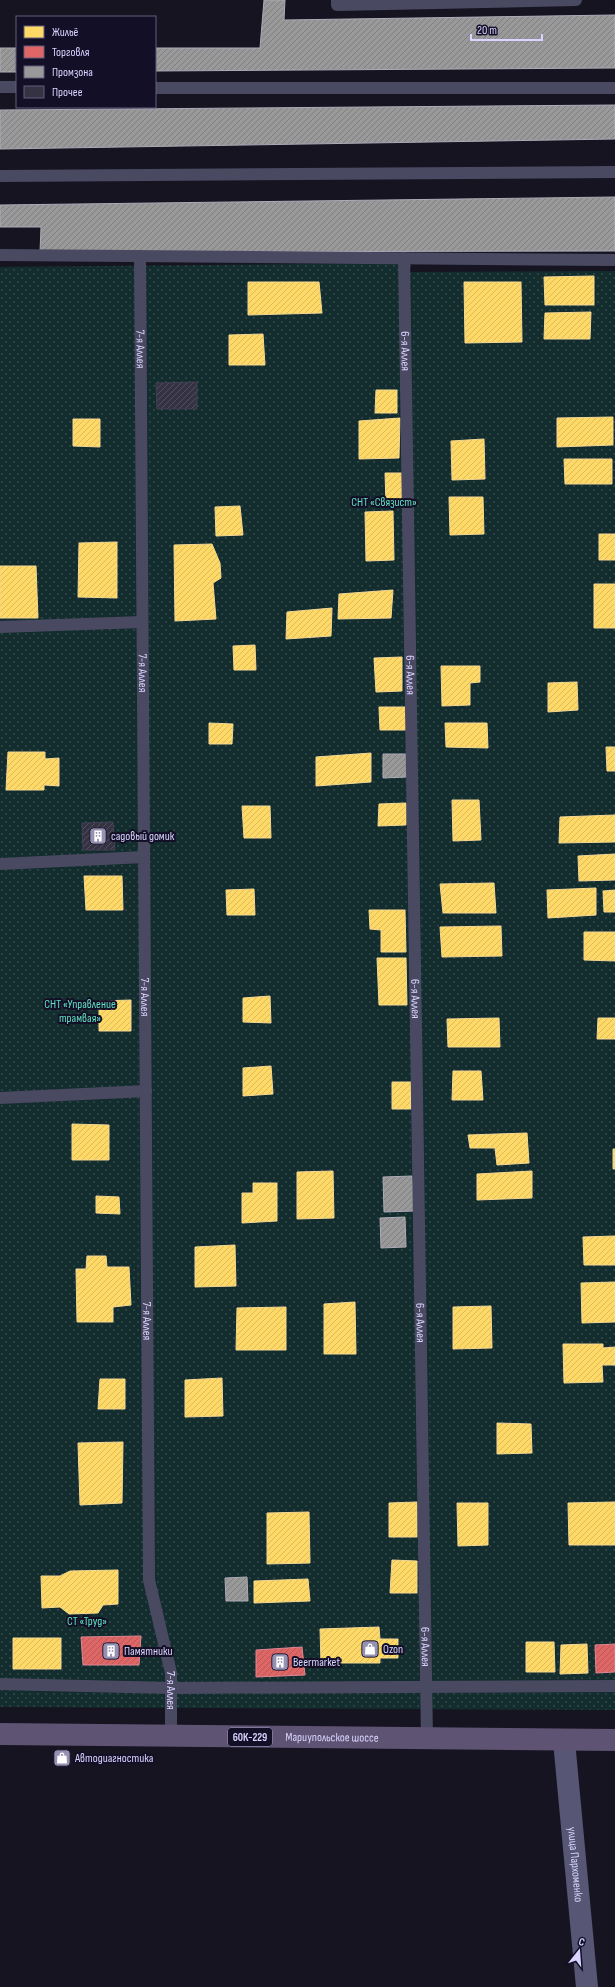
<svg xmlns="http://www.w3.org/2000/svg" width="615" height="1987" viewBox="0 0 615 1987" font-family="'Sofia Sans Condensed',sans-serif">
<defs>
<pattern id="garden-dots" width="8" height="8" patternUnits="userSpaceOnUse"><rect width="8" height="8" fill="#132c2d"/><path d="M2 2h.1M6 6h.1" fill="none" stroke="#354a4c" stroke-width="1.8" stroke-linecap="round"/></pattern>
<pattern id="homes-hatch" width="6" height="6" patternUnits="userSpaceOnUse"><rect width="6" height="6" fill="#ffd966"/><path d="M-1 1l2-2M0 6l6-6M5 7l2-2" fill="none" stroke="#d9ba61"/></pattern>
<pattern id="shops-hatch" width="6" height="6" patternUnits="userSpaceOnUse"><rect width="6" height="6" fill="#e06666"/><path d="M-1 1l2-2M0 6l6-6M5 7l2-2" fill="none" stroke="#b05b5e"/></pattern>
<pattern id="industry-hatch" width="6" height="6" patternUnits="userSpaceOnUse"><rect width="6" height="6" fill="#999"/><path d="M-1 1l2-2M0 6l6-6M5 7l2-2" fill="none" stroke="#7f7e82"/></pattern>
<pattern id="building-hatch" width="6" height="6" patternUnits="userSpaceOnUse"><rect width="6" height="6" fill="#343243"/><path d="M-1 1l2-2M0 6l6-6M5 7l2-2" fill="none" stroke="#514f5f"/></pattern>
</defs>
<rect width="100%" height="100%" fill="#161421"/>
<path fill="url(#garden-dots)" d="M 411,263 L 410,272 L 615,271 L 615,1710 L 0,1707 L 0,267 Z"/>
<path fill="url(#homes-hatch)" stroke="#f4d894" d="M 594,276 L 594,305 L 545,305 L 544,277 Z
M 248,282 L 319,282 L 322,313 L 248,315 Z
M 464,282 L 521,282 L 522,342 L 465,343 Z
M 591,312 L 590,339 L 544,339 L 545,313 Z
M 263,334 L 265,365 L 229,365 L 229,335 Z
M 376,390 L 397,390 L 397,413 L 375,413 Z
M 613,417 L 613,445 L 557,447 L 557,418 Z
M 400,418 L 399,458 L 359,459 L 359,421 Z
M 73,419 L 100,419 L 100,447 L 73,446 Z
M 484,439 L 485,479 L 452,480 L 451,441 Z
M 564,459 L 612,459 L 612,484 L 565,484 Z
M 385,473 L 402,473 L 402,504 L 386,504 Z
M 449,497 L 483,497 L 484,534 L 450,535 Z
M 240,506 L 243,535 L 216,536 L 215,507 Z
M 393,511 L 394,560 L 366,561 L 365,512 Z
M 599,534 L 615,534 L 615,560 L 599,560 Z
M 117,542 L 117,598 L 78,597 L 79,543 Z
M 212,544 L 220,563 L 221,578 L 213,583 L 216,619 L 175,621 L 174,545 Z
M 0,566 L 36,566 L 38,618 L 0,618 Z
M 594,584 L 615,584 L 615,628 L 594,628 Z
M 393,590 L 391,618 L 338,619 L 339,594 Z
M 332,608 L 331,636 L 286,639 L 287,612 Z
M 255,645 L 256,670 L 234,670 L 233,646 Z
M 402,657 L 402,691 L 376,692 L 374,658 Z
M 441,666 L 480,666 L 480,682 L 470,683 L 470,705 L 442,706 Z
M 577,682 L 578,710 L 548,712 L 548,683 Z
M 379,707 L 406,707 L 407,730 L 380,730 Z
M 209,723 L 233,724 L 232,744 L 209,744 Z
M 445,723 L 487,723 L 488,748 L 446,747 Z
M 606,747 L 615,747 L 615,771 L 607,771 Z
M 8,752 L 45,752 L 45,759 L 59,758 L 59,786 L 44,785 L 44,790 L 6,790 Z
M 371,753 L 371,782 L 316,786 L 316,757 Z
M 452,800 L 479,800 L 481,840 L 453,841 Z
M 406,803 L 406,825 L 378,826 L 379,804 Z
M 242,806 L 270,806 L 271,838 L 244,838 Z
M 615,815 L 615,842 L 559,843 L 560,817 Z
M 615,854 L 615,880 L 579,881 L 578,856 Z
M 84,876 L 122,876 L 123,910 L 86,910 Z
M 494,883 L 496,913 L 443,913 L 440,884 Z
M 596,888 L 596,915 L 548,918 L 547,890 Z
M 254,889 L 255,915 L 227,915 L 226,890 Z
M 615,890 L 615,912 L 604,912 L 603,891 Z
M 369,910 L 405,910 L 406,952 L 381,952 L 381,930 L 370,929 Z
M 501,926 L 502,956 L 442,957 L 440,927 Z
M 584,932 L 615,932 L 615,961 L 584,960 Z
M 377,958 L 406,958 L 407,1005 L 379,1005 Z
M 270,996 L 271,1023 L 243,1022 L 243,998 Z
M 131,1000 L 131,1031 L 99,1031 L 99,1001 Z
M 499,1018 L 500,1047 L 448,1047 L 447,1019 Z
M 598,1018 L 615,1018 L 615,1039 L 597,1039 Z
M 271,1066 L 273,1094 L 243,1096 L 243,1068 Z
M 453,1071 L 481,1071 L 483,1100 L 452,1100 Z
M 392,1082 L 411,1082 L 411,1109 L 392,1109 Z
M 72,1124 L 109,1125 L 109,1160 L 72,1160 Z
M 527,1133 L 529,1163 L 497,1165 L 495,1148 L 470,1148 L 468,1135 Z
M 613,1149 L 615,1149 L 615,1169 L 613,1169 Z
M 333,1171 L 334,1218 L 297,1219 L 297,1172 Z
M 532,1171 L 532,1198 L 477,1200 L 477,1174 Z
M 253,1183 L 277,1183 L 277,1221 L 242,1223 L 242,1193 L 253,1193 Z
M 96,1196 L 119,1197 L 120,1214 L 96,1213 Z
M 615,1236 L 615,1265 L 584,1265 L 583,1237 Z
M 235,1245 L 236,1286 L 195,1287 L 195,1247 Z
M 87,1256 L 106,1256 L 107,1267 L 129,1267 L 131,1305 L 113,1307 L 113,1322 L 77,1322 L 76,1269 L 86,1269 Z
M 615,1282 L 615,1322 L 582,1323 L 581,1283 Z
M 355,1302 L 356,1354 L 324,1354 L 324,1304 Z
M 491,1306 L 492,1348 L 453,1349 L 453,1307 Z
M 286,1307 L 286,1350 L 236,1350 L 237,1308 Z
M 563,1344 L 603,1344 L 603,1348 L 615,1347 L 615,1365 L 602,1365 L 603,1382 L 564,1383 Z
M 222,1378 L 223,1416 L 185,1417 L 185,1380 Z
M 100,1379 L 125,1379 L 125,1409 L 98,1409 Z
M 497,1423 L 531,1424 L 532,1453 L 497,1454 Z
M 123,1442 L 122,1503 L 80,1505 L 78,1443 Z
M 417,1502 L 417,1537 L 389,1537 L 389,1503 Z
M 615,1502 L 615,1545 L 569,1545 L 568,1503 Z
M 457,1503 L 488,1503 L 488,1545 L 458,1546 Z
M 309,1512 L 310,1563 L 267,1564 L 267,1513 Z
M 392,1560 L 417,1561 L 417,1593 L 390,1593 Z
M 118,1570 L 118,1604 L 103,1605 L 98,1613 L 69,1614 L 60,1607 L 42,1608 L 41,1576 L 60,1576 L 70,1571 Z
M 308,1579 L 310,1601 L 254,1603 L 254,1581 Z
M 379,1627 L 380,1639 L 398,1639 L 398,1658 L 380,1658 L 380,1663 L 321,1663 L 320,1629 Z
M 13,1638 L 61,1638 L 61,1669 L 13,1669 Z
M 526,1642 L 554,1642 L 555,1672 L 526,1672 Z
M 587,1644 L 588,1673 L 560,1674 L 561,1645 Z"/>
<path fill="url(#shops-hatch)" stroke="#de8794" d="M 141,1636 L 139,1665 L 83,1665 L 81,1637 Z
M 615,1644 L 615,1672 L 596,1673 L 595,1645 Z
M 302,1647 L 305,1675 L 256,1677 L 256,1650 Z"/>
<path fill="url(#industry-hatch)" stroke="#acabb8" d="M 264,0 L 285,0 L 284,20 L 615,15 L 615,68 L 155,71 L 155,48 L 260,48 Z
M 0,48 L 17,48 L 17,72 L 0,72 Z
M 615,105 L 615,139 L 0,149 L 0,110 Z
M 615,197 L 615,251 L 40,252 L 41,227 L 0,227 L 0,205 Z
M 383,754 L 406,754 L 407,777 L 383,778 Z
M 412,1176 L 414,1211 L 384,1212 L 383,1177 Z
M 405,1217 L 406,1247 L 381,1248 L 380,1218 Z
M 247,1577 L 248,1601 L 226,1601 L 225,1578 Z"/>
<path fill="url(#building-hatch)" stroke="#433f54" d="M 197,382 L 197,409 L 157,409 L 156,383 Z
M 113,822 L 115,850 L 83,850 L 82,823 Z"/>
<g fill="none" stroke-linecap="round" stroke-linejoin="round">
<g stroke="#4a4962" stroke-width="12">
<path d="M 337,0 L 337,5 L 576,0"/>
<path d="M 0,87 L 17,87"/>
<path d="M 155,88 L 615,88"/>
<path d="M 0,176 L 615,172"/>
<path d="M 0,255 L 615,260"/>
<path id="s1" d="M 140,256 L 149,1580 L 171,1673 L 171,1736"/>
<path id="s2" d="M 404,258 L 427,1739"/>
<path d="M 0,627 L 142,622"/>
<path d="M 0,864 L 144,857"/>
<path d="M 0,1098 L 146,1091"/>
<path d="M 0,1684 L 171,1688 L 615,1686"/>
</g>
<path stroke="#575674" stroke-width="22" id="s3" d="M 564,1741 L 587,1987"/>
<path stroke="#5e5373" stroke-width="22" id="s4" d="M 0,1734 L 615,1740"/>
</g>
<defs>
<symbol id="building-square" viewBox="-11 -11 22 22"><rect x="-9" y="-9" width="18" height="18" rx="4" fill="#9591b1" stroke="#130f26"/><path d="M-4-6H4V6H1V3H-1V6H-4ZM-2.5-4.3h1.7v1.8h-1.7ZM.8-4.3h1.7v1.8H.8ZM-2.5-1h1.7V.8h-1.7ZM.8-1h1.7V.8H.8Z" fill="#fff"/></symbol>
<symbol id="shop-square" viewBox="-11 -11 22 22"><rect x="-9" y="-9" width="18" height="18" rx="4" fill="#9591b1" stroke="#130f26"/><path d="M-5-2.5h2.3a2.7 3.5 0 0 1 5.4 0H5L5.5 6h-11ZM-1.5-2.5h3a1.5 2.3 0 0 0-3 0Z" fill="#fff"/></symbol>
</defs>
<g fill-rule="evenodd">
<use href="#building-square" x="88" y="826" width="20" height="20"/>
<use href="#shop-square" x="360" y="1639" width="20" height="20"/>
<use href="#building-square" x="101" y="1641" width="20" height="20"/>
<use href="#building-square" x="270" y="1652" width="20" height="20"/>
<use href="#shop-square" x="52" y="1748" width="20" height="20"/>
</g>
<g text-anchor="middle" stroke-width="4" stroke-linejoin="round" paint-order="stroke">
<rect fill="#130f26" stroke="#9e99be" stroke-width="1" x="228" y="1728" width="44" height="18" rx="3"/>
<g font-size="11" font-weight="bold" fill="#d9d4ff">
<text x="250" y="1741">60К-229</text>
</g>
<g font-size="12" fill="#d9d4ff" stroke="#130f26">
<text dy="4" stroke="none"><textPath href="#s1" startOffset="93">7-я Аллея</textPath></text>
<text dy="4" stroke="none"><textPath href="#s2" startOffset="93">6-я Аллея</textPath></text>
<text dy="4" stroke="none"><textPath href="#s1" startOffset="417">7-я Аллея</textPath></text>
<text dy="4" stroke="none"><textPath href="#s2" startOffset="417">6-я Аллея</textPath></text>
<text dy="4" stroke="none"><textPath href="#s1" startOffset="741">7-я Аллея</textPath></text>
<text dy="4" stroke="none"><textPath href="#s2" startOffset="741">6-я Аллея</textPath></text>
<text dy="4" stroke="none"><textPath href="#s1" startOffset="1065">7-я Аллея</textPath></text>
<text dy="4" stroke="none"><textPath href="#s2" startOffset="1065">6-я Аллея</textPath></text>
<text dy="4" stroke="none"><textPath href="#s2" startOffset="1389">6-я Аллея</textPath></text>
<text dy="4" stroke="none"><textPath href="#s1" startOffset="1437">7-я Аллея</textPath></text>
<text dy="4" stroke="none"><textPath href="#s4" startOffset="332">Мариупольское шоссе</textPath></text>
<text dy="4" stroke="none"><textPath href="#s3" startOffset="124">улица Пархоменко</textPath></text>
</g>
<g font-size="12" fill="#5fe0c0" stroke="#130f26">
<text x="384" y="506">СНТ «Связист»</text>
<text x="80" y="1008">СНТ «Управление<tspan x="80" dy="14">трамвая»</tspan></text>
<text x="87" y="1625">СТ «Труд»</text>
</g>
<g font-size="12" fill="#d9d4ff" stroke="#130f26" text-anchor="start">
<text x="111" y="840">садовый домик</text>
<text x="383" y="1653">Ozon</text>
<text x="124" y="1655">Памятники</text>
<text x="293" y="1666">Beermarket</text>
<text x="75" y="1762">Автодиагностика</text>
</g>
</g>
<rect x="16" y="16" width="140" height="92" fill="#130f26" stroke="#625e7d"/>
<rect x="24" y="26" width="20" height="12" fill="#ffd966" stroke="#625e7d"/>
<text x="52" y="36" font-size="12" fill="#d9d4ff">Жильё</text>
<rect x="24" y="46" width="20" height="12" fill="#e06666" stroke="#625e7d"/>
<text x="52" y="56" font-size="12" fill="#d9d4ff">Торговля</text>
<rect x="24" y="66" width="20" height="12" fill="#999999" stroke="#625e7d"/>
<text x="52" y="76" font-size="12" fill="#d9d4ff">Промзона</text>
<rect x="24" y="86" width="20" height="12" fill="#343243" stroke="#625e7d"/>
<text x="52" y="96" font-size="12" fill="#d9d4ff">Прочее</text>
<g transform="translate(579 1951) rotate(17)" stroke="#130f26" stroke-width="3" paint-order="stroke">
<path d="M0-3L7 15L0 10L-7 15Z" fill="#d9d4ff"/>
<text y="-6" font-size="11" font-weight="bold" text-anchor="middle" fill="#d9d4ff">С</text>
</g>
<path d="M471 34v6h71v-6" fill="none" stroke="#d9d4ff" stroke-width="2"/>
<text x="477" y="34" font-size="12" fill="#d9d4ff" stroke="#130f26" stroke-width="3" paint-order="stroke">20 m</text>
</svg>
